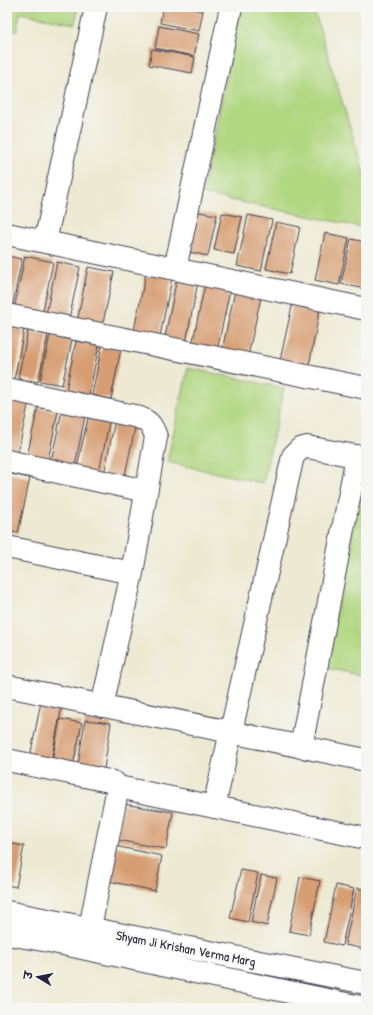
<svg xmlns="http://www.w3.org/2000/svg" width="373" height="1015" viewBox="0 0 373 1015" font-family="'Patrick Hand','Playpen Sans Deva',sans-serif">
<rect width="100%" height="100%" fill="#f6f6f2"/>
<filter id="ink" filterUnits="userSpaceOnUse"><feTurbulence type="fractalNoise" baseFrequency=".025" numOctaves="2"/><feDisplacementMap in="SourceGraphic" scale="8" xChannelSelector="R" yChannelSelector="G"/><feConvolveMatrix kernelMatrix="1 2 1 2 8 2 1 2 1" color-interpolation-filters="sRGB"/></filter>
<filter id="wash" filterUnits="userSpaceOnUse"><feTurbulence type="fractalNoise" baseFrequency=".012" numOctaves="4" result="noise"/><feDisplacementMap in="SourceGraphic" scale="16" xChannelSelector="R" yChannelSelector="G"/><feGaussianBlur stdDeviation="0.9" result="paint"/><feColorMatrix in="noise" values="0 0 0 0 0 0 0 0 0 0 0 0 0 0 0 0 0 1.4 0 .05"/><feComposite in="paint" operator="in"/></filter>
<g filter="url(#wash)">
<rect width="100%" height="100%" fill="#ede9d2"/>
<path fill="#b1d781" stroke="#6a7c5e" d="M 7,7 L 78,7 L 75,24 L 20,13 L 17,31 L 7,29 Z
M 241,7 L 313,7 L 366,179 L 366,228 L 202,194 Z
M 188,368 L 284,388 L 263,483 L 167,462 Z
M 363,482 L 366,483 L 366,676 L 325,668 Z"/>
<g id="blocks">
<path fill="#d79e73" d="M 163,7 L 184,7 L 203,11 L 199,31 L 160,23 Z
M 159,26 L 199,34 L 194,56 L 155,48 Z
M 152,49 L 195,57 L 192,73 L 149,65 Z
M 193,211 L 217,215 L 208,256 L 184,251 Z
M 222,213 L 242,217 L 234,254 L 214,250 Z
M 248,215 L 272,220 L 261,271 L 237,266 Z
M 276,222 L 300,227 L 290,274 L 266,269 Z
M 325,233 L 349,238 L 339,285 L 315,280 Z
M 351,239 L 366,242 L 366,289 L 341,284 Z
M 7,256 L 22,259 L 11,313 L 7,313 Z
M 25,256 L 53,262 L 41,320 L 13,314 Z
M 57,262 L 80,267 L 68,324 L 45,319 Z
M 88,267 L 114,272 L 101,332 L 76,327 Z
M 147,268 L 173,273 L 159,341 L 133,335 Z
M 178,273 L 199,277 L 185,347 L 164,342 Z
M 206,280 L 231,285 L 217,351 L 192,345 Z
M 235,291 L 261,297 L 248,356 L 222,350 Z
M 294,297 L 321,303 L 308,371 L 279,365 Z
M 7,327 L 24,330 L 14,380 L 7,379 Z
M 28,331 L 48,335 L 38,382 L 18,378 Z
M 50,335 L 72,340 L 62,385 L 40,381 Z
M 76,341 L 99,345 L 89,395 L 66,390 Z
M 102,345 L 121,349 L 111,399 L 92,395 Z
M 12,393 L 30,396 L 17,457 L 7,455 L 7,419 Z
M 63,406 L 86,411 L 74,471 L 50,466 Z
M 38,407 L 58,411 L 47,466 L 26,461 Z
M 90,409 L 111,413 L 98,477 L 76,472 Z
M 116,415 L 137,419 L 123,484 L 103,479 Z
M 7,473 L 30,478 L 18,533 L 7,531 Z
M 41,702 L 62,706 L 50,766 L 29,762 Z
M 60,719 L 82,723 L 72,771 L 51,767 Z
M 85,720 L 111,723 L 103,775 L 77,771 Z
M 123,804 L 173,812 L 166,849 L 117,840 Z
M 7,843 L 24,846 L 16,887 L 7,885 Z
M 115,846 L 162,856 L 155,891 L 108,881 Z
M 241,870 L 258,873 L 248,922 L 230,918 Z
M 261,875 L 277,878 L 267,926 L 251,922 Z
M 300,877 L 320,881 L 309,935 L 289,931 Z
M 336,885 L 354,889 L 342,946 L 324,942 Z
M 357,888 L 366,890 L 365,949 L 345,945 Z"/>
</g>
</g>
<g filter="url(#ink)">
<use href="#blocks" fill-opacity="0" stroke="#404052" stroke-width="1"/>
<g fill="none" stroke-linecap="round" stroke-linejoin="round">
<defs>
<path id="minor" d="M 7,234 L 366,309
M 45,242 L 96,7
M 175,269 L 231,7
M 7,315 L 366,388
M 7,389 L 134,416 C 148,420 152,424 156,437 L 132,573 L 102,706
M 7,461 L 146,491
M 7,547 L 132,573
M 7,686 L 366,760
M 301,747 L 357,456
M 7,760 L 109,781 L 115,783 L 118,787 L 90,928
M 118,787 L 366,838
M 214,807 L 293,456 L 300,449 L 307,447 L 366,458
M 7,912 L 366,983
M 7,934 L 49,941 L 365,1008"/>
</defs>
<use href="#minor" stroke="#404052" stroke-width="24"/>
<use href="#minor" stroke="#fff" stroke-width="22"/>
</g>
</g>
<g text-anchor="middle" stroke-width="3.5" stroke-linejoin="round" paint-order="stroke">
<g font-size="13" fill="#22223b" stroke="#f6f6f2">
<text transform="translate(186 948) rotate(11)" y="5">Shyam Ji Krishan Verma Marg</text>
</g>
</g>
<rect width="373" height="1015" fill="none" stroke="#f6f6f2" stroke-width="24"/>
<g transform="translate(38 977) rotate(280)" stroke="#f6f6f2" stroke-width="3" paint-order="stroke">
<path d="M0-3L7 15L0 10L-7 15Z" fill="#22223b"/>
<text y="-6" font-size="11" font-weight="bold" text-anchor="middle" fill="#22223b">उ</text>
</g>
</svg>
